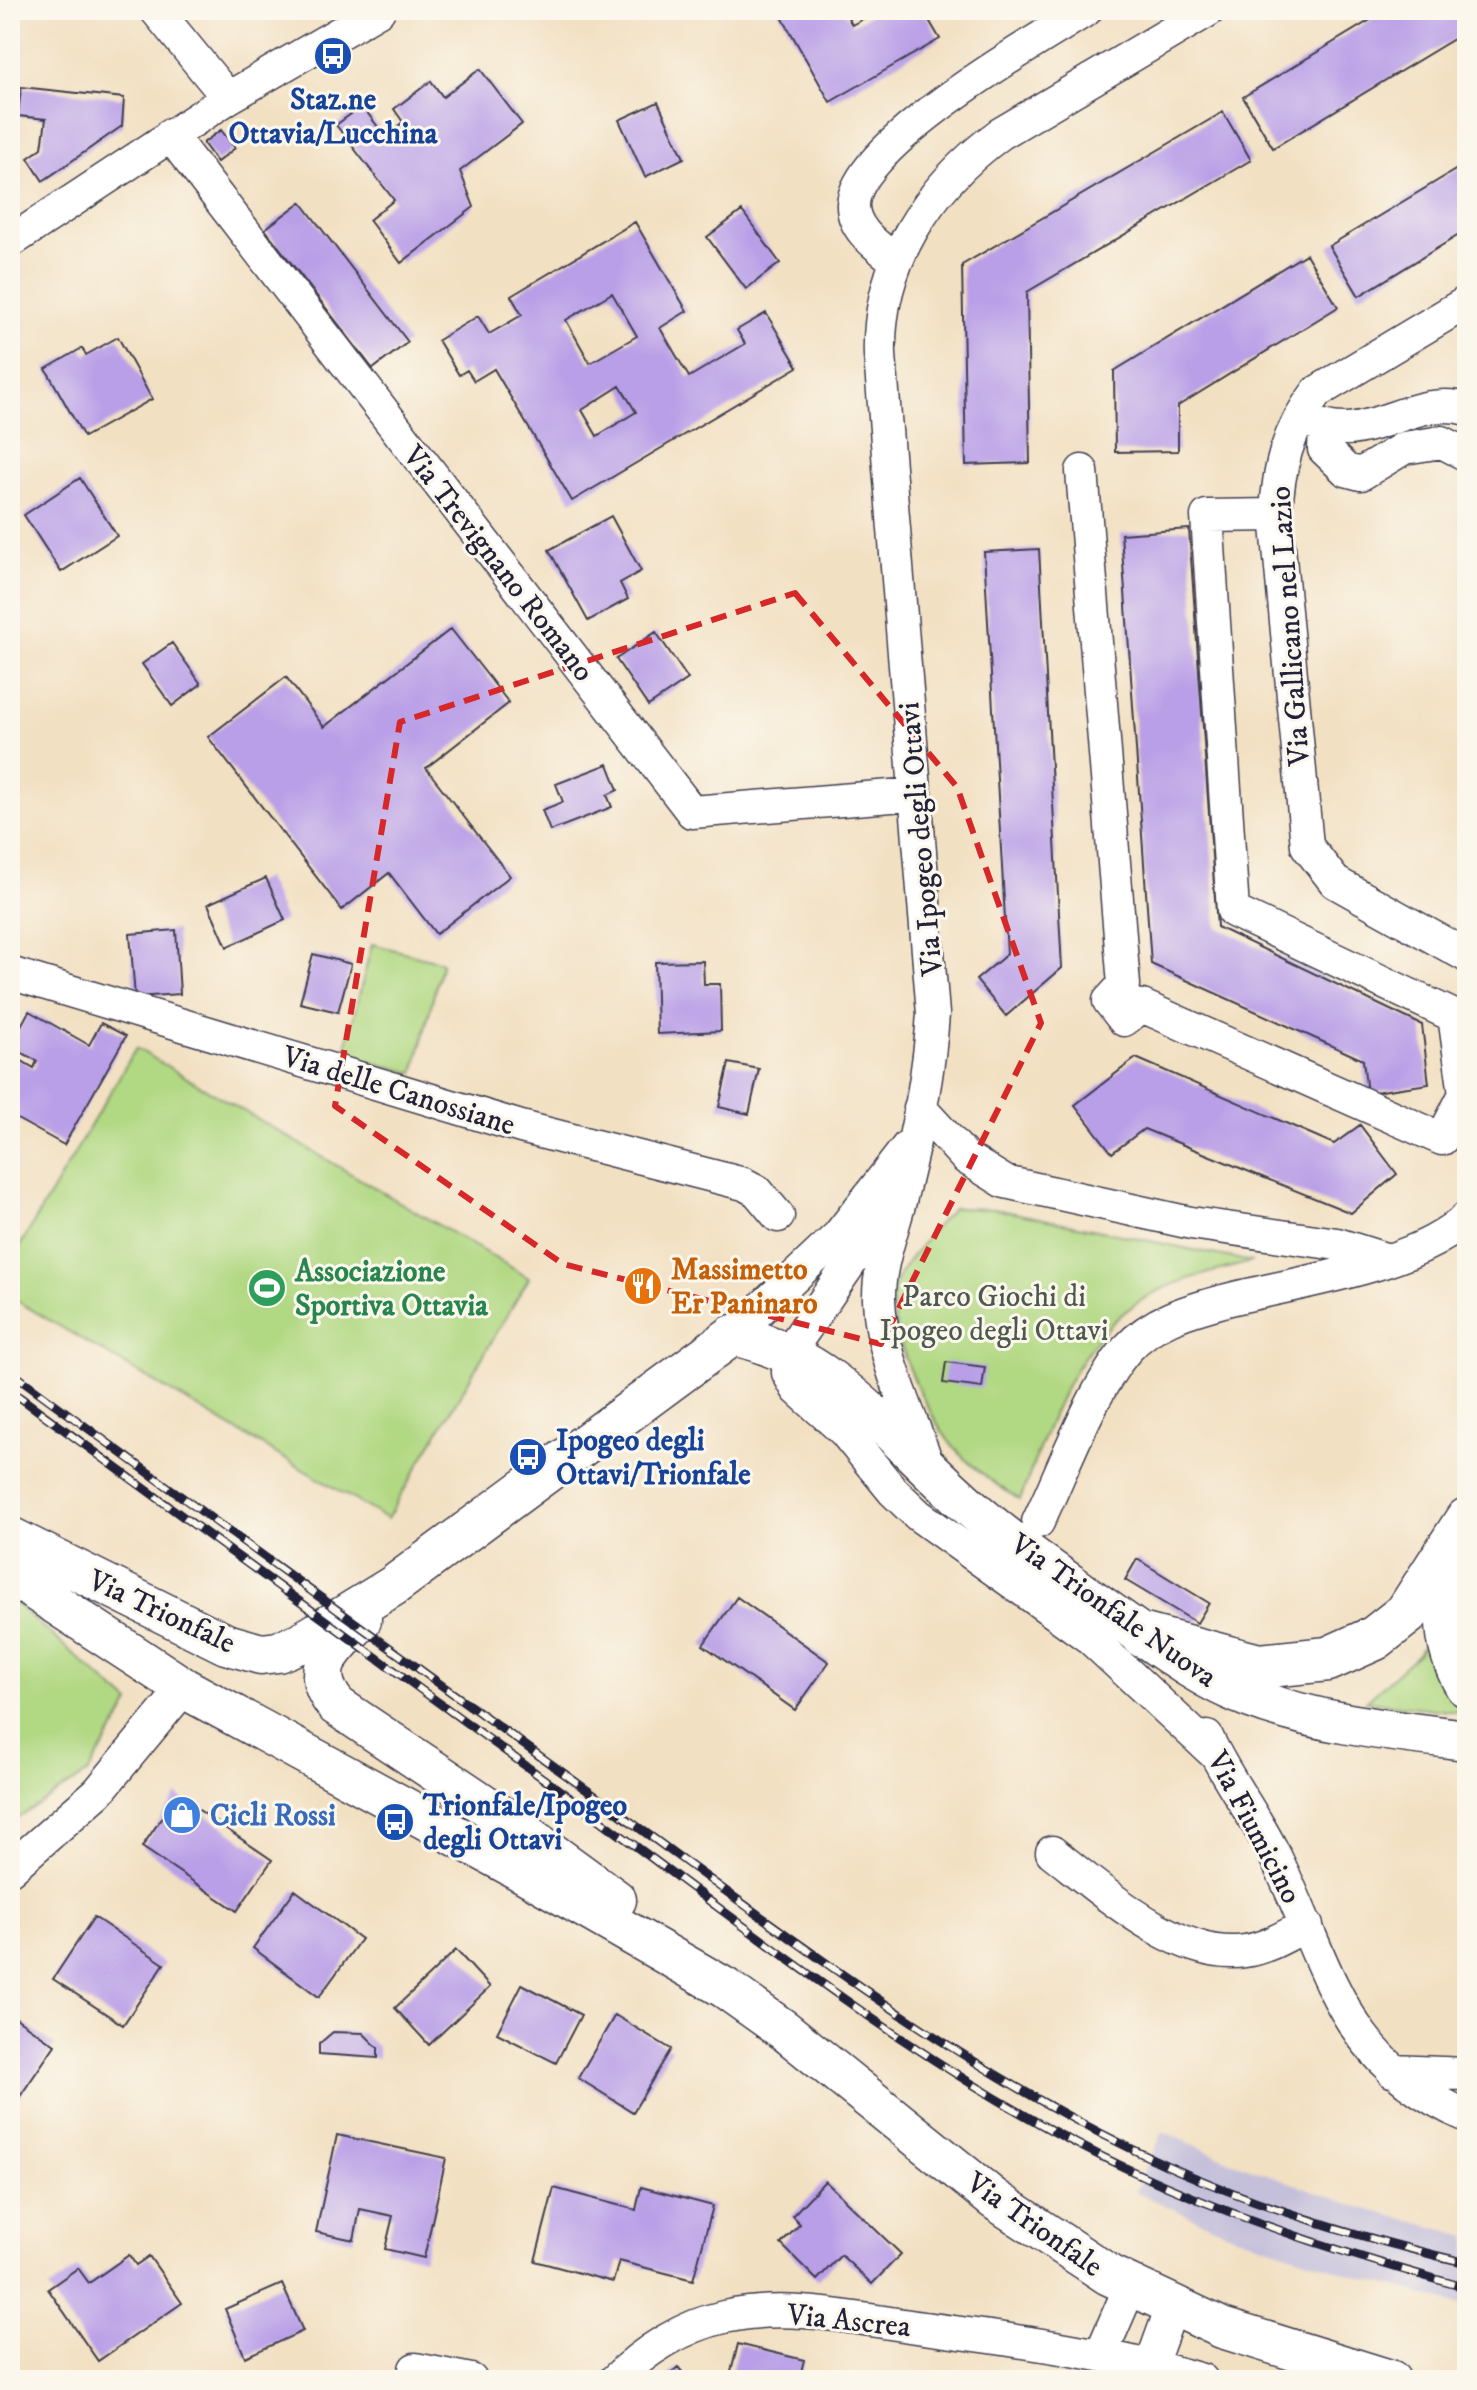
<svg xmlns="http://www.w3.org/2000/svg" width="1477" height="2390" viewBox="0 0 1477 2390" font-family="'IM FELL DW Pica',serif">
<rect width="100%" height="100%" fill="#fbf7ec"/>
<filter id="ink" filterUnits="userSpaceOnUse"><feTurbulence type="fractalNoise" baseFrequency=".0125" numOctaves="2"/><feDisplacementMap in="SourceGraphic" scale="16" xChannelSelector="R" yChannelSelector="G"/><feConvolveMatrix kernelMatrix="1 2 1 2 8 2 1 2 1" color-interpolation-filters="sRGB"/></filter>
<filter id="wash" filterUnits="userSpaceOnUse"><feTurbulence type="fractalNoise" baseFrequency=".006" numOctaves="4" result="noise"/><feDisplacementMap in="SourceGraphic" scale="32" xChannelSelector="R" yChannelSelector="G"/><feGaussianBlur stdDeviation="1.8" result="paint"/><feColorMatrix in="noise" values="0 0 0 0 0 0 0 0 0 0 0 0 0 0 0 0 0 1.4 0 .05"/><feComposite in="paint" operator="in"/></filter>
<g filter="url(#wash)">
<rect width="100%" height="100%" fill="#f2e0c2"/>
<path fill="#c5c0da" d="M 1163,2131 L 1228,2160 L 1359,2207 L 1467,2236 L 1467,2307 L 1350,2274 L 1228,2233 L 1135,2192 Z"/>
<path fill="#b1d882" stroke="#6a7d5e" stroke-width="2" d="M 372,944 L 442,962 L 414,1073 L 344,1055 Z
M 136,1048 L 529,1278 L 387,1519 L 10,1297 L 10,1263 Z
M 954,1208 L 995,1209 L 1252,1262 C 1220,1270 1188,1277 1158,1291 C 1076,1330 1050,1421 1020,1500 C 997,1485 976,1471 957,1451 C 930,1422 881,1323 895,1284 C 900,1268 941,1219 954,1208 Z
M 10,1599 L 130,1703 L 88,1773 L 10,1823 Z
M 1430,1634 L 1467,1713 L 1366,1701 L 1418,1654 Z"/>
<g id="blocks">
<path fill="#b99fe7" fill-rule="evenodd" d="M 778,10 L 844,10 L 852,25 L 879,10 L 923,10 L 940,39 L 830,102 Z
M 1387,10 L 1467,10 L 1467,31 L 1273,148 L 1243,97 Z
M 480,69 L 522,124 L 460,171 L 474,207 L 401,263 L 369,220 L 394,200 L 336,125 L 362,106 L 385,136 L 403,122 L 394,109 L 431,81 L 443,97 Z
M 21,87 L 124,98 L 122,126 L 43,181 L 28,158 L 42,148 L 46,119 L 18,116 Z
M 658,102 L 684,158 L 645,177 L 619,120 Z
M 1223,112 L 1251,160 L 1027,292 L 1030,463 L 966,465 L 962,265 Z
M 221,130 L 235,148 L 217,162 L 203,143 Z
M 1467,163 L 1467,230 L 1359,296 L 1329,246 Z
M 301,202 L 408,342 L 373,369 L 265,229 Z
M 742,211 L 780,263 L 746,289 L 707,237 Z
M 635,222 L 687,311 L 660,328 L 689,377 L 745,344 L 737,330 L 766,313 L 798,367 L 572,501 L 494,369 L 474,381 L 467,370 L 459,375 L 438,340 L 478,316 L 489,334 L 522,315 L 511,296 ZM 612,293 L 637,336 L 590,363 L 566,320 ZM 620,386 L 636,412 L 597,436 L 582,410 Z
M 1306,254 L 1338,307 L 1178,406 L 1178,451 L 1115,452 L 1114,371 Z
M 118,337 L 152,399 L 84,437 L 46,369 L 82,348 L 86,355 Z
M 80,478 L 117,536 L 61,572 L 24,515 Z
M 611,516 L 641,571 L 620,583 L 628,599 L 588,621 L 549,550 Z
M 1189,529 L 1217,927 L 1422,1025 L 1429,1084 L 1367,1093 L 1363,1060 L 1151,964 L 1121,534 Z
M 1039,549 L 1062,968 L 1006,1016 L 976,980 L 1007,954 L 984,552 Z
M 451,629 L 509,703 L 426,768 L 510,876 L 436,934 L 389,873 L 342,910 L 208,737 L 286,677 L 324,727 Z
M 656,632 L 688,679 L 648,706 L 616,659 Z
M 172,643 L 201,684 L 172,706 L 142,664 Z
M 608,764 L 618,790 L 607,795 L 612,807 L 550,831 L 542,810 L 563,802 L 556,784 Z
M 266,878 L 285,920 L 227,947 L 208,904 Z
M 176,930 L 180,994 L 135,997 L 130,934 Z
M 313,954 L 351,964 L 338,1012 L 300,1003 Z
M 703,961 L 704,984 L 720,984 L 721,1031 L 657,1034 L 655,962 Z
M 29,1011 L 89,1045 L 101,1023 L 126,1036 L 64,1145 L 10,1115 L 10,1054 L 34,1068 L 37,1061 L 10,1046 Z
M 1136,1058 L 1334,1144 L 1360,1125 L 1397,1174 L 1351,1213 L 1144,1129 L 1112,1153 L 1075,1105 Z
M 729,1063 L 759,1069 L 749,1114 L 719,1107 Z
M 946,1362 L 985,1367 L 982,1388 L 943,1383 Z
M 1137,1559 L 1209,1603 L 1197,1623 L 1125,1580 Z
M 737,1597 L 829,1662 L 795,1710 L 703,1645 Z
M 177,1795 L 272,1860 L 237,1911 L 142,1847 Z
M 295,1890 L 361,1939 L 319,1997 L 253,1948 Z
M 94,1917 L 164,1964 L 123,2025 L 53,1979 Z
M 456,1950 L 490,1987 L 429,2045 L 395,2008 Z
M 522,1984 L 581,2015 L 556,2063 L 497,2033 Z
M 10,2014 L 55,2045 L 10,2111 Z
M 615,2015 L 671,2049 L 633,2112 L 578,2078 Z
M 333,2032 L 363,2033 L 378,2048 L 378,2058 L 319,2054 L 319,2044 Z
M 337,2135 L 446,2158 L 424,2258 L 385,2249 L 393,2216 L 360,2209 L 354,2240 L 316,2232 Z
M 825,2181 L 901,2254 L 872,2284 L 841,2255 L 817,2280 L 781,2244 L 800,2224 L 792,2216 Z
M 641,2187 L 713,2206 L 693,2280 L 619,2261 L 613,2282 L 535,2261 L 554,2188 L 636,2210 Z
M 129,2255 L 136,2265 L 149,2256 L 182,2303 L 98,2361 L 48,2289 L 78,2268 L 89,2283 Z
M 282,2284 L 303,2331 L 245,2357 L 225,2309 Z
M 738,2344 L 804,2360 L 799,2380 L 729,2380 Z
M 678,2367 L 689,2380 L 663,2380 Z"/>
</g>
</g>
<g filter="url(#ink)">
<use href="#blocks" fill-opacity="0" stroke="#413e4f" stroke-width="2"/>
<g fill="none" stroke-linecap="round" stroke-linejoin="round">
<defs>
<path id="minor" d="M 156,10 L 228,98
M 170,135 L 692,812 L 916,794
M 10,242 L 228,98 L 379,10
M 896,261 C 879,247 852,230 853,204 C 857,143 1035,42 1086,10
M 1467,302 L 1317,392 C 1288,430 1278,467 1276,515 L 1307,846 L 1335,882 L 1467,956
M 1306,419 C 1364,452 1409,392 1467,409
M 1325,430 L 1324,449 L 1346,470 L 1361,474 L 1404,448 L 1442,442 L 1467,455
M 1082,471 L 1124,985 L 1109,1001 L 1124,1020 L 1142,1006 L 1442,1139 L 1465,1094 L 1454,1016 L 1233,911 L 1207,516 L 1276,515
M 10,973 L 521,1127 L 744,1184 L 757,1191 L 778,1216
M 920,1108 L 966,1158 L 1005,1182 L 1191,1223 L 1337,1244 L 1388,1260
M 884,1206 L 862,1246 L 789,1352 L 788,1373 L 797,1389 L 844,1431 L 893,1491 L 918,1515 L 1090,1638 L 1215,1754
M 733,1335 L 838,1236 L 908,1146
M 927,1463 C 909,1411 881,1355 879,1300 C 878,1263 894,1229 902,1193 C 917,1134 929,1074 933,1014 L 880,355 C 877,264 928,187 1000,134 L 1209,10
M 1038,1522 C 1063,1470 1091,1391 1127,1349 C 1153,1320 1187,1311 1223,1301 C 1291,1283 1419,1267 1467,1217
M 1207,1737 C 1226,1778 1254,1814 1274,1854 C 1330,1967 1339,2061 1467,2116
M 1052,1852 C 1100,1889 1180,1962 1245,1951 C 1267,1948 1287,1935 1307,1925
M 10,1869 L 98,1792 L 184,1688
M 1392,2071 L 1467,2074
M 1101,2354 L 1130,2287
M 1151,2365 L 1172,2307
M 415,2369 L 471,2380
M 615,2380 C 644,2351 683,2326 724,2317 C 787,2303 853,2318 916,2327 C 1013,2340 1108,2352 1202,2380"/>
<path id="major" d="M 10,1537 L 226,1644 L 261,1654 L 278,1652 L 302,1642 L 393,1586 L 733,1335 C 836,1357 894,1441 969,1506 C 1014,1546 1065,1580 1114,1615 C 1157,1645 1199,1679 1248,1697 C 1319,1724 1392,1731 1467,1740
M 10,1574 L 184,1688 L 521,1871 L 725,1988 L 784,2030 L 994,2199 L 1109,2275 L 1222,2328 L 1390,2380
M 361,1620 C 334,1649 305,1668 337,1706 L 491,1809 L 616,1900"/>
<path id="highway" d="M 1458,1553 C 1445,1601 1441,1641 1467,1685
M 1144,1636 L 1259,1666 L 1328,1659 L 1375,1638 L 1407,1613 L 1467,1520"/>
</defs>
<use href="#minor" stroke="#413e4f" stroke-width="35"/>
<use href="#major" stroke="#413e4f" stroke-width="43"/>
<use href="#highway" stroke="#413e4f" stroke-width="47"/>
<use href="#minor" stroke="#fff" stroke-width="32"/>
<use href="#major" stroke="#fff" stroke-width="40"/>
<use href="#highway" stroke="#fff" stroke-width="44"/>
<defs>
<path id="rail" d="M 10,1371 C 202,1513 397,1653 591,1793 C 766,1919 937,2054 1132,2149 C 1237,2201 1353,2236 1467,2263
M 10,1390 C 196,1527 383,1662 570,1798 C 747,1926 933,2079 1132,2171 C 1240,2221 1353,2256 1467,2288"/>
</defs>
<use href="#rail" stroke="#22223b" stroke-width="9"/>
<use href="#rail" stroke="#fbf7ec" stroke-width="6" stroke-dasharray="18" stroke-linecap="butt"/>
</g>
</g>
<path fill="none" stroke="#d62828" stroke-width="6" stroke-dasharray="16 10" stroke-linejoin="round" d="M 795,593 L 957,787 L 1041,1023 L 881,1344 L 563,1264 L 335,1106 L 400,722 Z"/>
<defs>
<symbol id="bus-disc" viewBox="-11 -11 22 22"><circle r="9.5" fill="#1a4fb4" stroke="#fbf7ec"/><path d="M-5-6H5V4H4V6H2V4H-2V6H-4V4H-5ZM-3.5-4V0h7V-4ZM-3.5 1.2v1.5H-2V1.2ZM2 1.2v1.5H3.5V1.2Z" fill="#fff"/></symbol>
<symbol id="restaurant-disc" viewBox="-11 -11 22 22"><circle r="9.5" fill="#e8710a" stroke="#fbf7ec"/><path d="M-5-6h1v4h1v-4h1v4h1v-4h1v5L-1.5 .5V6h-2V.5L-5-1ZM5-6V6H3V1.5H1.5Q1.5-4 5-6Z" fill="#fff"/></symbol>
<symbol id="stadium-disc" viewBox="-11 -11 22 22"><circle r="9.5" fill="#2e9e5b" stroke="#fbf7ec"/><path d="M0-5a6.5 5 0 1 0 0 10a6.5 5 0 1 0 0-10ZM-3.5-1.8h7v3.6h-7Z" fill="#fff"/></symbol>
<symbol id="shop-disc" viewBox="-11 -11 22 22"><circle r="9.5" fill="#3f7fe0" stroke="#fbf7ec"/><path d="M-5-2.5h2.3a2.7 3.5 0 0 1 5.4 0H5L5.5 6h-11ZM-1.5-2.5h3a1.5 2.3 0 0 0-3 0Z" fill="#fff"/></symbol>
</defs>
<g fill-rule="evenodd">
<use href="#bus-disc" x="311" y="34" width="44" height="44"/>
<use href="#restaurant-disc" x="621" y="1264" width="44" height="44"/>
<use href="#stadium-disc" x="245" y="1266" width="44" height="44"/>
<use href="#bus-disc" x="506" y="1435" width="44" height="44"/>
<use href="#shop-disc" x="160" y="1793" width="44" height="44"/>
<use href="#bus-disc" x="373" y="1800" width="44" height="44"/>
</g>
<g text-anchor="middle" stroke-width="6" stroke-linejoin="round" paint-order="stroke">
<g font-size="30" font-weight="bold" fill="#164399" stroke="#fbf7ec" text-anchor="start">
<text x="333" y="109" text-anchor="middle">Staz.ne<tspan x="333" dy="34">Ottavia/Lucchina</tspan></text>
<text x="556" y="1450">Ipogeo degli<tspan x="556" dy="34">Ottavi/Trionfale</tspan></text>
<text x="423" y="1815">Trionfale/Ipogeo<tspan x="423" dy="34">degli Ottavi</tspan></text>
</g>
<g font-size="30" fill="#22223b" stroke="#fbf7ec">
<text transform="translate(499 563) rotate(52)" y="10">Via Trevignano Romano</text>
<text transform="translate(1289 626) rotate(-94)" y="10">Via Gallicano nel Lazio</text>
<text transform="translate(920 839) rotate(-95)" y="10">Via Ipogeo degli Ottavi</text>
<text transform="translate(399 1090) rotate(17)" y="10">Via delle Canossiane</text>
<text transform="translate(1114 1610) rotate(35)" y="10">Via Trionfale Nuova</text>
<text transform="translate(162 1611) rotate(25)" y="10">Via Trionfale</text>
<text transform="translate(1255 1827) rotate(62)" y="10">Via Fiumicino</text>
<text transform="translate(1035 2224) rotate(35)" y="10">Via Trionfale</text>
<text transform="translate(849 2320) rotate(6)" y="10">Via Ascrea</text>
</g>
<g font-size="30" font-weight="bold" fill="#c56008" stroke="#fbf7ec" text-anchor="start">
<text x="671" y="1279">Massimetto<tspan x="671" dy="34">Er Paninaro</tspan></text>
</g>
<g font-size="30" font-weight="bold" fill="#27864d" stroke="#fbf7ec" text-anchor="start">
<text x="295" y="1281">Associazione<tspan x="295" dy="34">Sportiva Ottavia</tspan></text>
</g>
<g font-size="30" fill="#4d5950" stroke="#fbf7ec">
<text x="994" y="1306">Parco Giochi di<tspan x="994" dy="34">Ipogeo degli Ottavi</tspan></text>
</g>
<g font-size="30" font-weight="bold" fill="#366cbe" stroke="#fbf7ec" text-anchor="start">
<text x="210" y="1825">Cicli Rossi</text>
</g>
</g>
<rect width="1477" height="2390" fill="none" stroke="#fbf7ec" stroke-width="40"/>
</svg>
